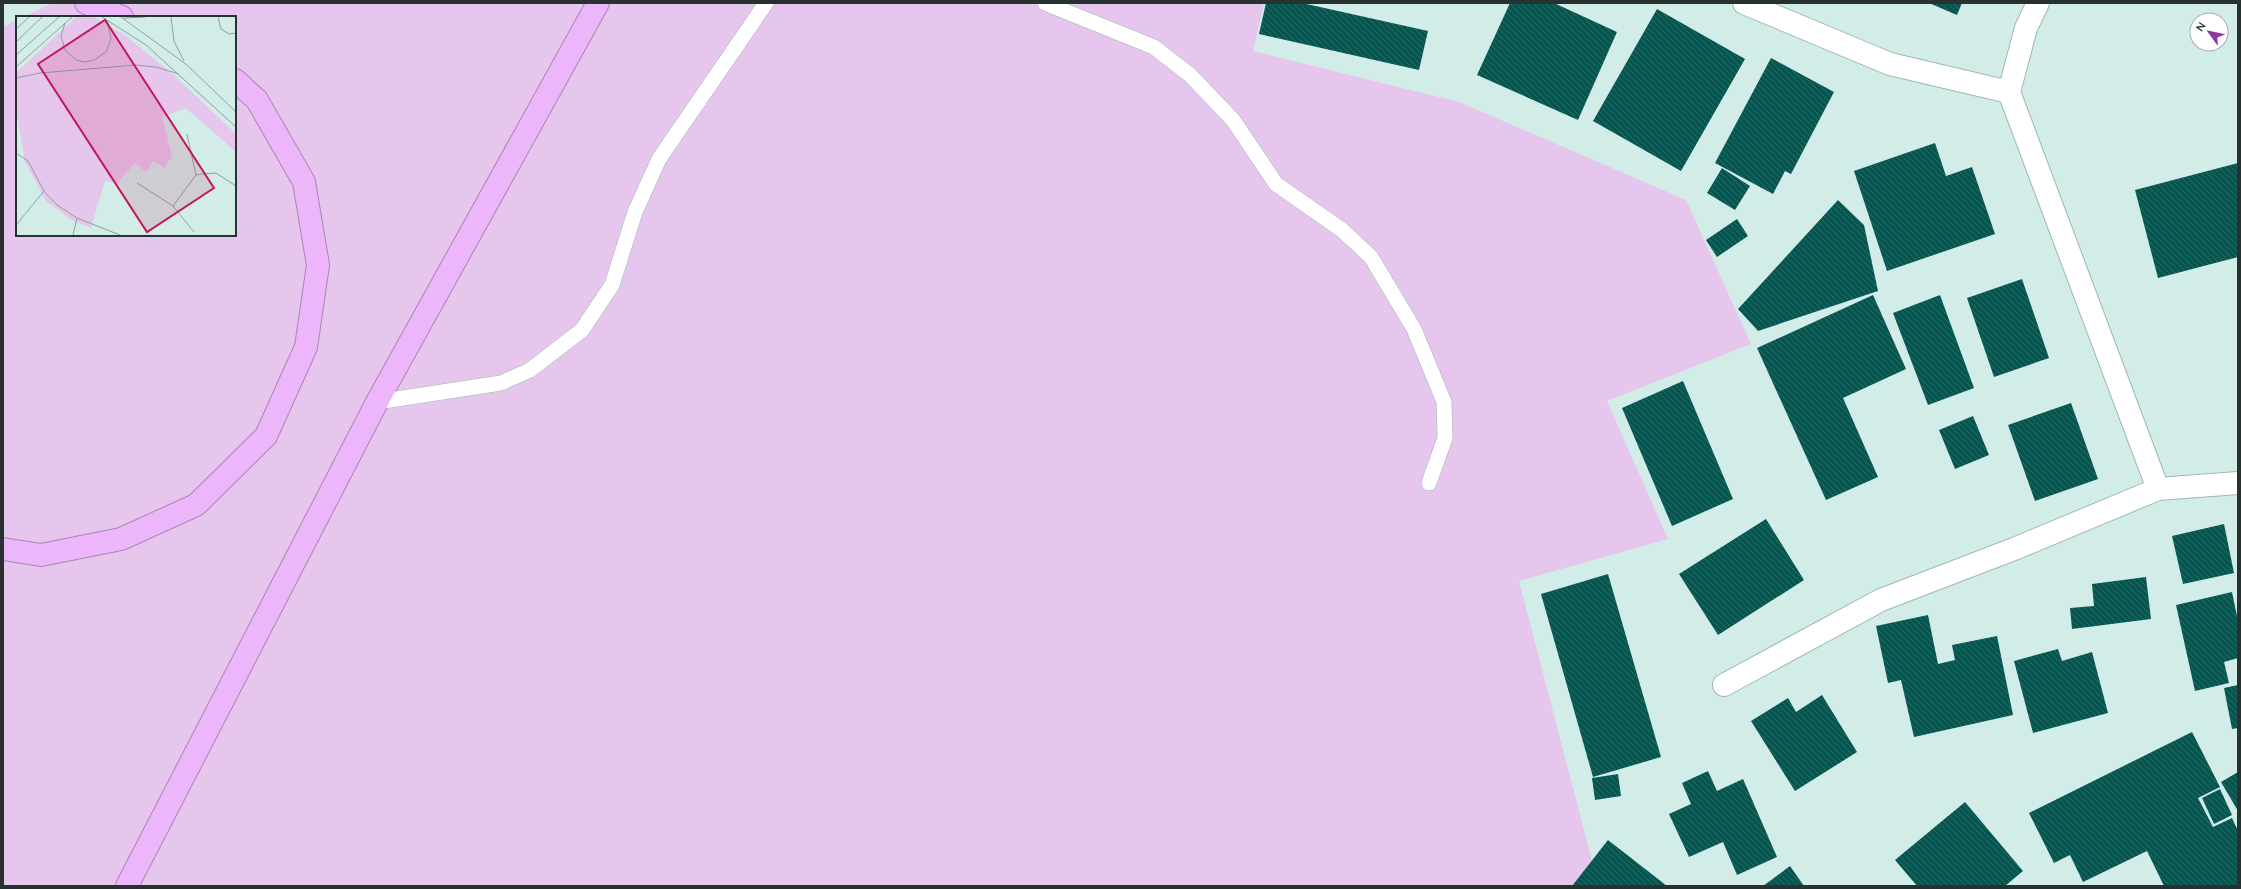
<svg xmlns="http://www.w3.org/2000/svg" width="2241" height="889" viewBox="0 0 2241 889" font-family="Quicksand,sans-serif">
<defs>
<pattern id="building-back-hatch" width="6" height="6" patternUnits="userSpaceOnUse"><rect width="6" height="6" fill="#045750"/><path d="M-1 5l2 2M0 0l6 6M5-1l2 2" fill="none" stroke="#296c67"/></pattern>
</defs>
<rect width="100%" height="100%" fill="#d2ece8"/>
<path fill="#e6c6ed" d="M 52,3 L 1264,3 L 1253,51 L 1459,102 L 1686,200 L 1751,344 L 1607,401 L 1668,539 L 1519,581 L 1597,880 L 1591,886 L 3,886 L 3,27 L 17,20 L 17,235 L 235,235 L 235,17 L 23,17 Z"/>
<path fill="url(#building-back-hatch)" d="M 1266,3 L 1302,3 L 1428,31 L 1419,70 L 1259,34 Z
M 1510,3 L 1554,3 L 1617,32 L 1578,120 L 1477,75 Z
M 1929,3 L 1962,3 L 1957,15 Z
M 1657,9 L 1745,59 L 1681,171 L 1593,121 Z
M 1771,58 L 1834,92 L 1791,174 L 1785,171 L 1773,194 L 1715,163 Z
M 1935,143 L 1946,176 L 1972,167 L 1995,234 L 1887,271 L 1854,171 Z
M 2238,163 L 2238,257 L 2158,278 L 2135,190 Z
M 1722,168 L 1750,186 L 1735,210 L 1707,193 Z
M 1838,200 L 1864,225 L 1878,291 L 1758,331 L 1738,309 Z
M 1737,219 L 1748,236 L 1717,257 L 1706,240 Z
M 2022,279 L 2049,358 L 1994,377 L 1967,298 Z
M 1873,295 L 1906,369 L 1843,398 L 1878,477 L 1826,500 L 1757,348 Z
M 1940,295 L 1974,388 L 1928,405 L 1893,313 Z
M 1683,381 L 1733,499 L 1672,526 L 1622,408 Z
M 2071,403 L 2098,479 L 2035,501 L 2008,425 Z
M 1973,416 L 1989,455 L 1955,469 L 1939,430 Z
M 1766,519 L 1804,580 L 1718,635 L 1679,574 Z
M 2224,524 L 2234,573 L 2183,584 L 2172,536 Z
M 1608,574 L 1661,757 L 1593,777 L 1541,594 Z
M 2146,577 L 2151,619 L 2072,629 L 2070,608 L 2094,606 L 2092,584 Z
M 2232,592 L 2238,621 L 2238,658 L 2224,662 L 2229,683 L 2195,691 L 2176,605 Z
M 1928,615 L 1938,664 L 1955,660 L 1952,645 L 1997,636 L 2013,715 L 1914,737 L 1901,680 L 1888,683 L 1876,626 Z
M 2058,649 L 2062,661 L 2092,652 L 2108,713 L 2033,733 L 2014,661 Z
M 2238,685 L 2238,728 L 2232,729 L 2224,688 Z
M 1822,695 L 1857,752 L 1795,791 L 1751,721 L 1788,698 L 1796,712 Z
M 2192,732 L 2220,787 L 2198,798 L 2213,827 L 2232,818 L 2238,831 L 2238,886 L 2164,886 L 2147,851 L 2083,882 L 2070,855 L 2054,863 L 2029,813 Z
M 1708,771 L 1717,791 L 1743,779 L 1777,857 L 1737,875 L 1723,842 L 1689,857 L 1669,814 L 1691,804 L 1682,783 Z
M 2238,772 L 2238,811 L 2221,782 Z
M 1618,774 L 1621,796 L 1595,800 L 1592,778 Z
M 2220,789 L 2232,815 L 2214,824 L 2202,798 Z
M 1965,802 L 2023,871 L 2005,886 L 1917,886 L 1895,860 Z
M 1608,840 L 1667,886 L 1572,886 Z
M 1790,866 L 1804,886 L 1763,886 Z"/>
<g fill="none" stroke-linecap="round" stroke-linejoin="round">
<defs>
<path id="service" d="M 1045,3 L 1154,47 L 1190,75 L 1233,120 L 1276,184 L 1342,230 L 1371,257 L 1414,329 L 1444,402 L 1445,438 L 1429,483
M 377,402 L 501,383 L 530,370 L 582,330 L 612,285 L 635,212 L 659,159 L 766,3"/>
<path id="minor" d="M 1744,3 L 1890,64 L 2009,92
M 2038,3 L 2026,28 L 2009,92 L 2158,489
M 1724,685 L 1881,600 L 2014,549 L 2158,489 L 2238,483"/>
<path id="motorway" d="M 86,3 L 122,17
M 3,549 L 41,555 L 121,539 L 196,505 L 266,436 L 306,347 L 318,265 L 304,182 L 257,100 L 235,80
M 127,886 L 377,402 L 598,3"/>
</defs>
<use href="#service" stroke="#9fb8b4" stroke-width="16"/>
<use href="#minor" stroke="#9fb8b4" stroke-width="24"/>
<use href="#motorway" stroke="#a887b3" stroke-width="24"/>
<use href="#service" stroke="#fff" stroke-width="15"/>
<use href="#minor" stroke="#fff" stroke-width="22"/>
<use href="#motorway" stroke="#edb6fa" stroke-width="22"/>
</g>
<g transform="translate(16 16)">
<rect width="220" height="220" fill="#d2ece8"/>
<path d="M 60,1 L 78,1 L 109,19 L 160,61 L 220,118 L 220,136 L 170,92 L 146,101 L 156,140 L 148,152 L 137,145 L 130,156 L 119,147 L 101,167 L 89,165 L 75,212 L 56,204 L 30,185 L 9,146 L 0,93 L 0,57 Z" fill="#e6c6ed"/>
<path fill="none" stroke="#8ea19e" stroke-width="1" d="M 86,1 L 130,29 L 220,111M 105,1 L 171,49 L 220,96M 155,1 L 158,25 L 168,45M 202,1 L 205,13 L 213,18 L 220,17M 108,2 L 129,1M 49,7 L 45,20 L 49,34 L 60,44 L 69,46 L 78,44 L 90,36 L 95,23 L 91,4M 0,13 L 13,1M 0,26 L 26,1M 0,39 L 43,1M 0,51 L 56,1M 0,62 L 24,57 L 120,49 L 140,51 L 163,58M 171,118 L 180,159M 0,137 L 12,145 L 28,175 L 41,189 L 61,202 L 104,219M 121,167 L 157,190 L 178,216M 157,190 L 180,159 L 185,158 L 200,157 L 220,170M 0,209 L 28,175M 57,219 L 61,202"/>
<path fill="#c2185b" fill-opacity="0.15" stroke="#c2185b" stroke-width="2" d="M 89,4 L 198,172 L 131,216 L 22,48 Z"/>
<rect width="220" height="220" fill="none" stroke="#273130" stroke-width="2"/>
</g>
<rect width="2241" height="889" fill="none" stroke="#273130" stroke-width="8"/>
<g transform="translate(2209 32) rotate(303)"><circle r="19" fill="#ffffff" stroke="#a9adac"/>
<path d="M0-3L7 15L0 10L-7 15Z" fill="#8e35a1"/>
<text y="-6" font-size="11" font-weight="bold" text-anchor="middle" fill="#273130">N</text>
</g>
</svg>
